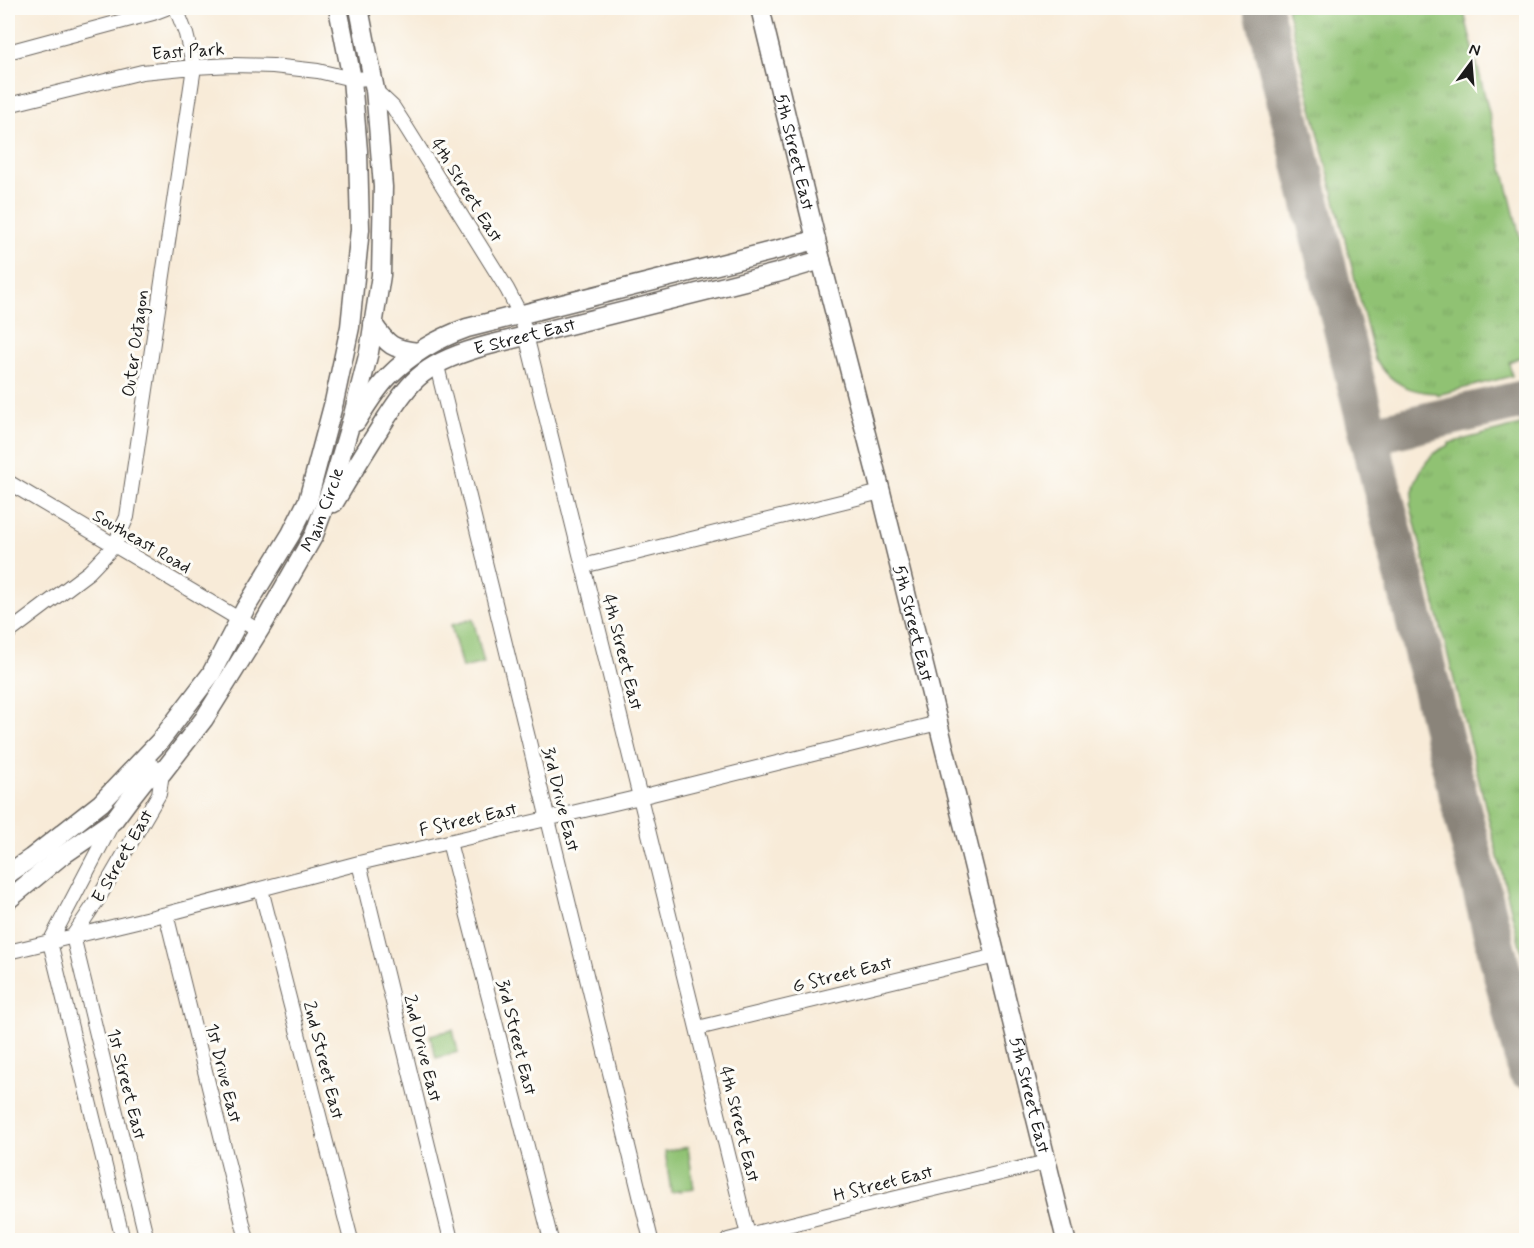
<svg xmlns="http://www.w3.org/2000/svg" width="1534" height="1248" viewBox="0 0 1534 1248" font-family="Mynerve,sans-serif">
<defs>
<pattern id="grass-tufts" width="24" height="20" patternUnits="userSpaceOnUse" patternTransform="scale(1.5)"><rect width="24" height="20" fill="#90c273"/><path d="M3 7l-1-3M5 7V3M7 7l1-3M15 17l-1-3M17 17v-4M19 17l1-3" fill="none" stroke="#7ca663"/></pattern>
</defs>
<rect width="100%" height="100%" fill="#fdfcf7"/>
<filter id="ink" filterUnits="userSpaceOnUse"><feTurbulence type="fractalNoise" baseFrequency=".0167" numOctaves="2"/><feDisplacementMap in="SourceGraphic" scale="12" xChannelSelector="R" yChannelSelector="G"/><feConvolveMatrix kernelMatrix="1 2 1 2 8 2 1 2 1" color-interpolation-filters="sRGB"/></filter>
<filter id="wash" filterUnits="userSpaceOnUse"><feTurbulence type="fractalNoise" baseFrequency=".008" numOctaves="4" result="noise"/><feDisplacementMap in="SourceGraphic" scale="24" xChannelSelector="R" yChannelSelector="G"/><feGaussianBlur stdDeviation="1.35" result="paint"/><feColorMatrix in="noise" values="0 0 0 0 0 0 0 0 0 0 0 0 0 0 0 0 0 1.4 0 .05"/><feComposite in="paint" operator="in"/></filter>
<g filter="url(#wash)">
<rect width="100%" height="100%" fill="#f8ebd8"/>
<path fill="url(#grass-tufts)" stroke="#566f48" stroke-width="1.5" d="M 1287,8 L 1463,8 L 1526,261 L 1526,355 L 1509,362 L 1512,376 L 1437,395 L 1436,393 C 1410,392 1391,384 1376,360 L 1375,360 Z
M 1524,424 L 1526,433 L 1526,970 L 1410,503 L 1411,502 C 1414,479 1425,454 1449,445 L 1449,443 Z"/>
<path fill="#90c273" stroke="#566f48" stroke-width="1.5" d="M 473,619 L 484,663 L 462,668 L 451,625 Z
M 453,1030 L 458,1052 L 436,1058 L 430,1035 Z
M 688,1147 L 694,1189 L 671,1192 L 665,1151 Z"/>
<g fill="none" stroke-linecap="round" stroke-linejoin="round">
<path stroke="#8a847a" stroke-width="39" d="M 1263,8 L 1526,1069
M 1370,435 L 1526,399"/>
</g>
</g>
<g filter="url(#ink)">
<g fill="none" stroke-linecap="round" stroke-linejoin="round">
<defs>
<path id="street" d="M 8,52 L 153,13 L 166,8
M 375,90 L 393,107 L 406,127 L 507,289 L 518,310 L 524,327 L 748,1235
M 8,105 L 142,72 L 194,67 L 232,65 L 273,66 L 318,71 L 352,79 L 373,78
M 437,366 L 651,1240
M 8,482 L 259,631
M 583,566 L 881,492
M 8,633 L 89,572 L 114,546 L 127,517 L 194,67 L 186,34 L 176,8
M 143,759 L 162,773 L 159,794 L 98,899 L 73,936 L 147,1240
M 113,822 L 50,942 L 123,1240
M 449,842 L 551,1240
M 359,863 L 451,1240
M 261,889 L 351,1240
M 166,914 L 247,1240
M 8,952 L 166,914 L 359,863 L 640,797 L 938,723
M 698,1028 L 996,956
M 728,1240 L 859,1207 L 1047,1162"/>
<g id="secondary">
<path id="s1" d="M 760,8 L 821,260 L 881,492 L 1066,1240"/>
<path d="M 373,324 C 388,346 393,349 418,352"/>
<path d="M 356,422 C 366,406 376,389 389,376 C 410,355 439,338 467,328 L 816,240"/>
<path id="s2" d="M 334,503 C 351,474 369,445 387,417 C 397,402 408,385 422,374 C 441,359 466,351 489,345 L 777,273 L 821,260"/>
<path d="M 8,874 L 31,858 L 101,803 L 160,741 L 211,674 L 245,609 L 291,534 L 308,500 L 334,402 L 350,327 L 360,229 L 358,151 L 352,79 L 338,8"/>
<path id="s3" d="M 8,900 L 60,857 L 114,820 L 131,797 L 146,778 L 162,773 L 204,719 L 265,621 L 314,535 L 333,483 L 353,415 L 369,352 L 381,275 L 383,187 L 377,112 L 375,90 L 359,8"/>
</g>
</defs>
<use href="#street" stroke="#69645e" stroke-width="16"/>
<use href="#secondary" stroke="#69645e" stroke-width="21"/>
<use href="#street" stroke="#fff" stroke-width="14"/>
<use href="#secondary" stroke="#fff" stroke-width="18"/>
</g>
</g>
<g text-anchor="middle" stroke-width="6" stroke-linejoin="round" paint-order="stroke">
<g font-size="18" fill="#1c1c1c" stroke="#fdfcf7">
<text transform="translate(188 51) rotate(-4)" y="6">East Park</text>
<text dy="6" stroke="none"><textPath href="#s1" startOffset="148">5th Street East</textPath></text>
<text transform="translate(467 190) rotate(58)" y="6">4th Street East</text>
<text dy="6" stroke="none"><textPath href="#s2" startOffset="267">E Street East</textPath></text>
<text transform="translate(135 343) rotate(-82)" y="6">Outer Octagon</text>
<text dy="6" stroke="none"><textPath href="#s3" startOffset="512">Main Circle</textPath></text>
<text transform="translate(142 541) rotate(30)" y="6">Southeast Road</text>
<text dy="6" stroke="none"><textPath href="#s1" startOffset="634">5th Street East</textPath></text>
<text transform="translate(623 652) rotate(76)" y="6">4th Street East</text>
<text transform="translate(561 799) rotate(76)" y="6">3rd Drive East</text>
<text transform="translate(468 819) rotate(-13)" y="6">F Street East</text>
<text transform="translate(122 856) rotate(-60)" y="6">E Street East</text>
<text transform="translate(842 974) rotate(-14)" y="6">G Street East</text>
<text transform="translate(517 1037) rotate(76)" y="6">3rd Street East</text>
<text transform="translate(423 1048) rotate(76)" y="6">2nd Drive East</text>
<text transform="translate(324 1060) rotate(76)" y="6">2nd Street East</text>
<text transform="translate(224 1073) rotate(76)" y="6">1st Drive East</text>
<text transform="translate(127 1084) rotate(76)" y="6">1st Street East</text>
<text dy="6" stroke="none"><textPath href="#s1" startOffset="1120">5th Street East</textPath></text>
<text transform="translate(740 1124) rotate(76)" y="6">4th Street East</text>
<text transform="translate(883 1183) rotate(-14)" y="6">H Street East</text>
</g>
</g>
<rect width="1534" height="1248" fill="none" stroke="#fdfcf7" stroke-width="30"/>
<g transform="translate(1471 63) rotate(16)" stroke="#fdfcf7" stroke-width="4.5" paint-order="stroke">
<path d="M0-4.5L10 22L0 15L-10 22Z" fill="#1c1c1c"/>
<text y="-9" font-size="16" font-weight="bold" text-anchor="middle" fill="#1c1c1c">N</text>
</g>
</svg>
